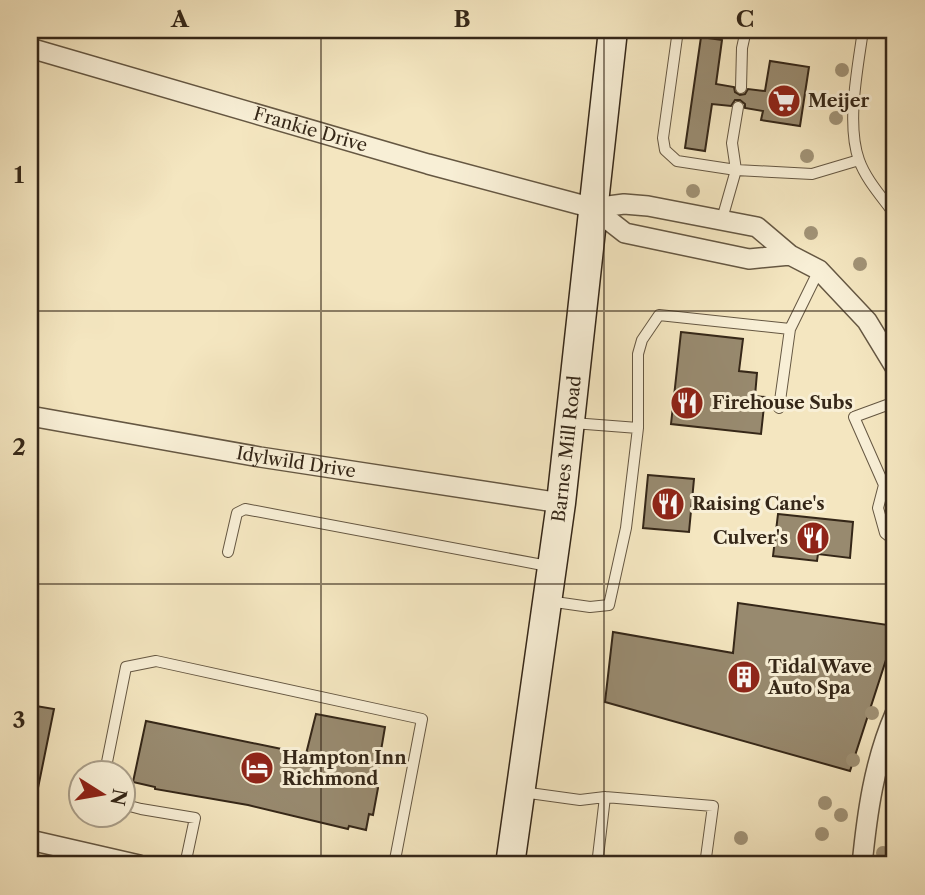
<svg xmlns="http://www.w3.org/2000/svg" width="925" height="895" viewBox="0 0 925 895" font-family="'Libre Caslon Text',serif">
<rect width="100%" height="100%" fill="#f4e6c0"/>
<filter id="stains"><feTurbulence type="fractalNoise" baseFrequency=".00286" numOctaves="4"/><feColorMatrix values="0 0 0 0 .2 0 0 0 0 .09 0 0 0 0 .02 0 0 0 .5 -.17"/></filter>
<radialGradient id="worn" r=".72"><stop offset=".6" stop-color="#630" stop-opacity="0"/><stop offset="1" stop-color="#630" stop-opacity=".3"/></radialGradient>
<path fill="#988a6f" stroke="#352718" stroke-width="2" d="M 701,37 L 722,40 L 716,84 L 734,87 L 735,92 L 740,95 L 745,94 L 748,89 L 765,91 L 770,61 L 809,67 L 800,126 L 761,120 L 763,111 L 745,108 L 745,104 L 740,100 L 735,100 L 731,106 L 712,104 L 705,151 L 685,148 Z
M 681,332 L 743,339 L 739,371 L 757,373 L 755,396 L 765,397 L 761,434 L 671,424 Z
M 648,475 L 694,479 L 689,532 L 643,528 Z
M 778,514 L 853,522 L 850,558 L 818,554 L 817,561 L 773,556 Z
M 738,603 L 895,626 L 895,632 L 850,771 L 605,702 L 613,632 L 733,653 Z
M 30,705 L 54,709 L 37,793 L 30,792 Z
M 316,714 L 385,727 L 375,786 L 378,788 L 373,815 L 369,814 L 366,830 L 349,826 L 348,829 L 248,805 L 155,789 L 155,787 L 133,782 L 146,721 L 306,754 Z"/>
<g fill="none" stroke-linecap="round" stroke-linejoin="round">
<defs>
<path id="lane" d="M 678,30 L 663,138 L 665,150 L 677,161 L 736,170 L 722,219
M 863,30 C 858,67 846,124 859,160 C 866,180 883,198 895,215
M 741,88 L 742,48 L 746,30
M 738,107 L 732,143 L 736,170 L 812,174 L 859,160
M 895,402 L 854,417 L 884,485 L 878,508 L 885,533 L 895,541
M 779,408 L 790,329
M 573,423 L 638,428 L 638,354 L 642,340 L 659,315 L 790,329 L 819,270
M 228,552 L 237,513 L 245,509 L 548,566
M 548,601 L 590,607 L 609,605 L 626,528 L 638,428
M 105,772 L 126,667 L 156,661 L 422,719 L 394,865
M 522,792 L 580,800 L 605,797 L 713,806 L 705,865
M 122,804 L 141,809 L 195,818 L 185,865
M 597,865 L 605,797"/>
<g id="street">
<path id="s1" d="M 30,48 L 428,164 L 593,208"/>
<path d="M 790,255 L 749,259 L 625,233 L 593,208 L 624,204 L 648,206 L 757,227 L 790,255 L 819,270 L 867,321 L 895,367"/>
<path id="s2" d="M 30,416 L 260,457 L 561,503"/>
<path d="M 30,840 L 139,865"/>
<path d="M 862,865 C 867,814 874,762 895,714"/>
</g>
<g id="secondary">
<path id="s3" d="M 510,865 L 561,503 L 613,30"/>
</g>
</defs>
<use href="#lane" stroke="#655742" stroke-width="12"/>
<use href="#street" stroke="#655742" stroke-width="22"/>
<use href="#secondary" stroke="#352718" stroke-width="31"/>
<use href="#lane" stroke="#f8efd6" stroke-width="10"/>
<use href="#street" stroke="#f8efd6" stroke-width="19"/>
<use href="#secondary" stroke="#f8efd6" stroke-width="28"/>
</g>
<g fill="#a19377">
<circle cx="842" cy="70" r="7"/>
<circle cx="836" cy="118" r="7"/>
<circle cx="807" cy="156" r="7"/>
<circle cx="693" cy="191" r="7"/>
<circle cx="811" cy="233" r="7"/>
<circle cx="860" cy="264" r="7"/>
<circle cx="872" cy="713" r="7"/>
<circle cx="853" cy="760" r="7"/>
<circle cx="825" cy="803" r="7"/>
<circle cx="841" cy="815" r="7"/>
<circle cx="822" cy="834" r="7"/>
<circle cx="741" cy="838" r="7"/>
<circle cx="883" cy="853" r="7"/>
</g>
<path fill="none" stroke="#352718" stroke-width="2" stroke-opacity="0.55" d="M 321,30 L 321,865M 604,30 L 604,865M 30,311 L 895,311M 30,584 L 895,584"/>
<defs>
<symbol id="supermarket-disc" viewBox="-11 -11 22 22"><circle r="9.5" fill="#8f2418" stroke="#f8efd6"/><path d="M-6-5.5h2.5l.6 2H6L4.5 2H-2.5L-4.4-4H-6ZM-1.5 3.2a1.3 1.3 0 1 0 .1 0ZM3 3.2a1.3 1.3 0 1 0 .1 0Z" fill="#fff"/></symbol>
<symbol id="restaurant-disc" viewBox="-11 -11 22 22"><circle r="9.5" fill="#8f2418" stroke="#f8efd6"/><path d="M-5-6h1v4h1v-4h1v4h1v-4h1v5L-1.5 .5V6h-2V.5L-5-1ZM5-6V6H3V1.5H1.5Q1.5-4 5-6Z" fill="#fff"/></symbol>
<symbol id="building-disc" viewBox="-11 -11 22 22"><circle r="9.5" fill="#8f2418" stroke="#f8efd6"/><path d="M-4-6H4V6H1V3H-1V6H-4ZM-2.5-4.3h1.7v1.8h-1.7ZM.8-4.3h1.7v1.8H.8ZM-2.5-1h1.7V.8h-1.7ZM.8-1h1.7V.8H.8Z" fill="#fff"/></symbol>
<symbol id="hotel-disc" viewBox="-11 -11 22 22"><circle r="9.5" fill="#8f2418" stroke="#f8efd6"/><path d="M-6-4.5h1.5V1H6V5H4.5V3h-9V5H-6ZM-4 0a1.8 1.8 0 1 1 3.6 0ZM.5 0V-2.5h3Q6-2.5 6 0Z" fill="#fff"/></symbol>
</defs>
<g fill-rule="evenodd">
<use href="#supermarket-disc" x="765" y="82" width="38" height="38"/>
<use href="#restaurant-disc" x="668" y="384" width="38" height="38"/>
<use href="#restaurant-disc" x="649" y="485" width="38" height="38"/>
<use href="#restaurant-disc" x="794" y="519" width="38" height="38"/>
<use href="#building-disc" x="725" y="658" width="38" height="38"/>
<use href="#hotel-disc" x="238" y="749" width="38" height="38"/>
</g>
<g text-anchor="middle" stroke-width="6" stroke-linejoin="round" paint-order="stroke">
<g font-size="18" font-weight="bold" fill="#352718" stroke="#f8efd6" text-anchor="start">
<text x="808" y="107">Meijer</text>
<text x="712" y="409">Firehouse Subs</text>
<text x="692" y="510">Raising Cane's</text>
<text x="788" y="544" text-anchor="end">Culver's</text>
<text x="768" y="673">Tidal Wave<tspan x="768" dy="21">Auto Spa</tspan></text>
<text x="282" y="764">Hampton Inn<tspan x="282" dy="21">Richmond</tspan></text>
</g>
<g font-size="18" fill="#352718" stroke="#f8efd6">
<text dy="6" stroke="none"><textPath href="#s1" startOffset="292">Frankie Drive</textPath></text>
<text dy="6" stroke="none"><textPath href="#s3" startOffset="420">Barnes Mill Road</textPath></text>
<text dy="6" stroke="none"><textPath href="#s2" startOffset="270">Idylwild Drive</textPath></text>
</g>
</g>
<rect width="925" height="895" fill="none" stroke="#f4e6c0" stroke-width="77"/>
<g transform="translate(102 794) rotate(101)"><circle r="33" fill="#f8efd6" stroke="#aa9f8a" stroke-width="2"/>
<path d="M0-5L12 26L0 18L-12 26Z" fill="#8f2418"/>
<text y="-10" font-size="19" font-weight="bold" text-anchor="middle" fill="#352718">N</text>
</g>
<rect x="38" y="38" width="848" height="818" fill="none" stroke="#352718" stroke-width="2.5"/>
<g font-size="23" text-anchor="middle" font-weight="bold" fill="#352718">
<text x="180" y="27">A</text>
<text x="462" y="27">B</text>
<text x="745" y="27">C</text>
<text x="19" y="183">1</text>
<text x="19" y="455">2</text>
<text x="19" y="728">3</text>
</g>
<rect width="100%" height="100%" filter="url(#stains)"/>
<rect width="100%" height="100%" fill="url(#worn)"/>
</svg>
